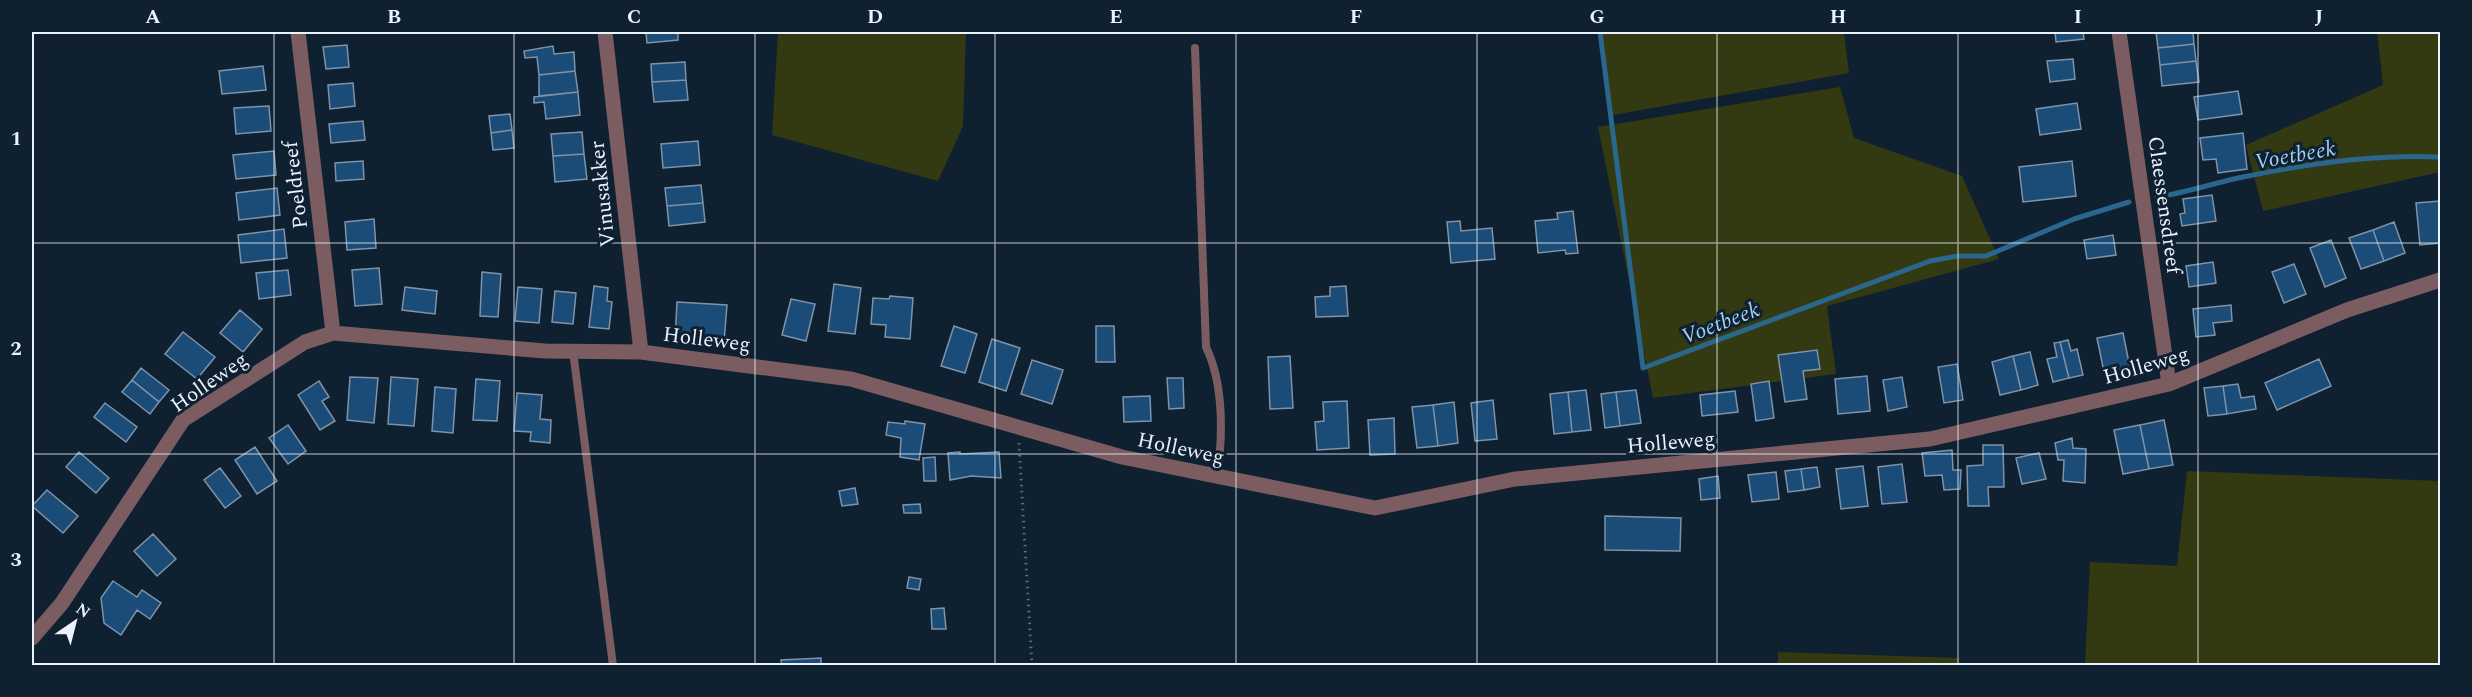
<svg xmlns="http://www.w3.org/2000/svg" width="2472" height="697" viewBox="0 0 2472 697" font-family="Spectral,serif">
<rect width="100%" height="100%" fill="#0f2031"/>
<path fill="#333a11" d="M 778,32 L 966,32 L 963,126 L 938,181 L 772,135 Z
M 1600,32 L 1844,32 L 1849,73 L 1613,115 Z
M 2377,32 L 2440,32 L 2440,172 L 2263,211 L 2246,145 L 2383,85 Z
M 1840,87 L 1854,138 L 1962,176 L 1999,259 L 1827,306 L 1836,374 L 1653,398 L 1598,127 Z
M 2187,471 L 2440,481 L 2440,665 L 2085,665 L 2090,562 L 2177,566 Z
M 1778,652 L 1959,658 L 1959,665 L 1778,665 Z"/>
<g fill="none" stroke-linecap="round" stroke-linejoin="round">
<path stroke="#2a678f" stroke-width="5" d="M 1600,32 L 1643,368 L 1930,261 L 1958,256 L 1986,256 L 2074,219 L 2129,202
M 2157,197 C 2185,193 2211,184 2238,178 C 2304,164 2374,154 2440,157"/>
</g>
<path fill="#1b4c77" stroke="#7f93a8" stroke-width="1.5" d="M 646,32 L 678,32 L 678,40 L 647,43 Z
M 2055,32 L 2083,32 L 2084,39 L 2056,42 Z
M 2156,32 L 2193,32 L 2194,44 L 2158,48 Z
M 2194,44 L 2196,61 L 2160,65 L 2158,48 Z
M 347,45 L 349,67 L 326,69 L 323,47 Z
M 553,46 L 554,54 L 574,52 L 575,71 L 539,75 L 537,57 L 525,58 L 524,51 Z
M 2073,59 L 2075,79 L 2050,82 L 2047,61 Z
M 2196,61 L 2199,82 L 2162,86 L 2160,65 Z
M 685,62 L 686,80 L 652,82 L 651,64 Z
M 263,66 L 266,90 L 222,94 L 219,71 Z
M 575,71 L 578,92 L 539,96 L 539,75 Z
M 686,80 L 688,100 L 654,102 L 652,82 Z
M 353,83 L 355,106 L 330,109 L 328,85 Z
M 2238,91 L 2242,114 L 2198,120 L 2194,97 Z
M 578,92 L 580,115 L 546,119 L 544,102 L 534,103 L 534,97 Z
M 2077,103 L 2081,129 L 2040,135 L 2036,109 Z
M 269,106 L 271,131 L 236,134 L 234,108 Z
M 510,114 L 512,130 L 491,133 L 489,116 Z
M 363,121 L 365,140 L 331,143 L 329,124 Z
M 512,130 L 514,148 L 493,150 L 491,133 Z
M 582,132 L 584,154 L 553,156 L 551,134 Z
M 2243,133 L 2247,169 L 2218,173 L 2216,159 L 2203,160 L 2200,138 Z
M 698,141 L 700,165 L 663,168 L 661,144 Z
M 274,151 L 276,175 L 236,179 L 233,155 Z
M 584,154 L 587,179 L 555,182 L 553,156 Z
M 363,161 L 364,179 L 336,181 L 335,163 Z
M 2072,161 L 2076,196 L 2023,202 L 2019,167 Z
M 701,185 L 703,203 L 667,206 L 665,188 Z
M 277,188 L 280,215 L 239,220 L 236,193 Z
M 2212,195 L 2216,221 L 2182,226 L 2180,214 L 2185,213 L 2183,199 Z
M 2440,201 L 2440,243 L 2420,245 L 2416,203 Z
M 703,203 L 705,222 L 669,226 L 667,206 Z
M 1573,211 L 1578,253 L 1566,254 L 1565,250 L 1538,253 L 1535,221 L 1558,219 L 1557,213 Z
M 374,219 L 376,248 L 347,250 L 345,222 Z
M 1460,221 L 1461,231 L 1492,228 L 1495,259 L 1451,263 L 1447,222 Z
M 2394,222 L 2405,253 L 2384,261 L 2373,230 Z
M 284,229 L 287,258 L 241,263 L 238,235 Z
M 2373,230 L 2384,261 L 2361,269 L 2349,238 Z
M 2113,235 L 2116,255 L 2087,259 L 2084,240 Z
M 2331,240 L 2346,278 L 2325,287 L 2310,248 Z
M 2213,262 L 2216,283 L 2189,287 L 2186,266 Z
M 2294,264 L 2306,294 L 2284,303 L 2272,272 Z
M 379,268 L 382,304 L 355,306 L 352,270 Z
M 288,270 L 291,295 L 259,299 L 256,273 Z
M 482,272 L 501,274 L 498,317 L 480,316 Z
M 834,284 L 861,288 L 855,334 L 828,331 Z
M 594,286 L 608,288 L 607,301 L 612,302 L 609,329 L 589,327 Z
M 1346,286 L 1348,316 L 1316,317 L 1315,297 L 1330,296 L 1330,287 Z
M 405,287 L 437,291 L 435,314 L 402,310 Z
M 518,287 L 542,289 L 539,323 L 515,321 Z
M 555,291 L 576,293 L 573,324 L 552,322 Z
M 890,296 L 913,298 L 910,339 L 885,337 L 886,325 L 871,324 L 873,298 L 889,299 Z
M 791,299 L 815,304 L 806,341 L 782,335 Z
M 677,302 L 727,305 L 724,342 L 675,339 Z
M 2231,305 L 2232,321 L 2213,323 L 2215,335 L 2196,337 L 2193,309 Z
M 240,310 L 262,329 L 243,352 L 220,333 Z
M 954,326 L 977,334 L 965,373 L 941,366 Z
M 1096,326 L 1114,326 L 1115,362 L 1096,362 Z
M 183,332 L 215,357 L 197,379 L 165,354 Z
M 2123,333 L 2130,368 L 2104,372 L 2097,338 Z
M 992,339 L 1020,348 L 1006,391 L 979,382 Z
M 2068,340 L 2071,351 L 2077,349 L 2083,375 L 2069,378 L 2060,342 Z
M 2060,342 L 2069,378 L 2053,382 L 2047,359 L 2057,357 L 2054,343 Z
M 1817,350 L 1820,369 L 1803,371 L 1807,399 L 1785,402 L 1778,355 Z
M 2030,352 L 2038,385 L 2021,390 L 2013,356 Z
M 1290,356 L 1293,408 L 1270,409 L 1268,357 Z
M 2013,356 L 2021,390 L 2000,395 L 1992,362 Z
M 2319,359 L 2331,386 L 2277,410 L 2265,383 Z
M 1032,360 L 1063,370 L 1052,404 L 1021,394 Z
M 1957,364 L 1963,400 L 1944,403 L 1938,367 Z
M 141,368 L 169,390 L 159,402 L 132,380 Z
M 1867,376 L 1870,411 L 1838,414 L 1835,379 Z
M 350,377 L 378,378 L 374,423 L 347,420 Z
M 391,377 L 418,379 L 414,426 L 388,424 Z
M 1902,377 L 1907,407 L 1888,411 L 1883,380 Z
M 1167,378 L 1183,378 L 1184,408 L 1169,409 Z
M 476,379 L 500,381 L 497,421 L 473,420 Z
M 132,380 L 159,402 L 150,414 L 122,392 Z
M 319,381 L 329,397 L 322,401 L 335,421 L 320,430 L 298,395 Z
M 1769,381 L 1774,418 L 1756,421 L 1751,384 Z
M 2238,384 L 2241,398 L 2254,396 L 2256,409 L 2227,414 L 2223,386 Z
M 2223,386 L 2227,414 L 2208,416 L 2204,388 Z
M 435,387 L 456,389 L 453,433 L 432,431 Z
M 1586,390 L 1591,430 L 1572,432 L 1568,392 Z
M 1636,390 L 1641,423 L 1620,426 L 1616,392 Z
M 1735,391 L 1738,412 L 1702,416 L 1700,395 Z
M 1568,392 L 1572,432 L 1554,434 L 1550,394 Z
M 1616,392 L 1620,426 L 1605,428 L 1601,394 Z
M 517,393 L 542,395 L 540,419 L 551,420 L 550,443 L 530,441 L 531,432 L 514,431 Z
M 1150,396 L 1151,421 L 1124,422 L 1123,397 Z
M 1493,400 L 1497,439 L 1475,441 L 1471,403 Z
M 1347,401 L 1349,448 L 1317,450 L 1315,422 L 1324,421 L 1323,402 Z
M 1454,402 L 1458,443 L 1438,446 L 1433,405 Z
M 105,403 L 137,427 L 126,442 L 94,417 Z
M 1433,405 L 1438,446 L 1417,448 L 1412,407 Z
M 1394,418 L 1395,454 L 1370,455 L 1368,420 Z
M 2164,420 L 2173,465 L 2149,469 L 2140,425 Z
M 905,421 L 925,424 L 919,460 L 900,457 L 901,438 L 886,435 L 888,422 L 905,424 Z
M 288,425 L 306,451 L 288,464 L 269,438 Z
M 2140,425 L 2149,469 L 2123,474 L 2114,430 Z
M 2072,438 L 2073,448 L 2086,449 L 2085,483 L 2063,481 L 2064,460 L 2058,460 L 2055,443 Z
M 1983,445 L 2003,445 L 2004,487 L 1988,487 L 1989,506 L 1968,506 L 1967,466 L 1983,465 Z
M 255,447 L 277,481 L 257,494 L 235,460 Z
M 1952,450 L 1953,470 L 1961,470 L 1960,489 L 1944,490 L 1942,475 L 1925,476 L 1922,453 Z
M 79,452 L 109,478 L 96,493 L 66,467 Z
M 960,452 L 960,454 L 999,452 L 1001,478 L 971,476 L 950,480 L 948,453 Z
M 2039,453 L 2046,479 L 2022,484 L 2016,458 Z
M 935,457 L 936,481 L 924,481 L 923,458 Z
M 1902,464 L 1907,502 L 1882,504 L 1878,467 Z
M 1863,466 L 1868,506 L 1841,509 L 1836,469 Z
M 1817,467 L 1820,487 L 1804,490 L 1801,469 Z
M 220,468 L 241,496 L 225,508 L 204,480 Z
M 1801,469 L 1804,490 L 1788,492 L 1785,471 Z
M 1776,472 L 1779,499 L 1752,502 L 1748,475 Z
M 1718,476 L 1720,498 L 1701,500 L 1699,479 Z
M 855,488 L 858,504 L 842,506 L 839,491 Z
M 47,490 L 78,516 L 63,533 L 32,506 Z
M 920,504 L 921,513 L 904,513 L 903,505 Z
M 1605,516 L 1681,518 L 1680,551 L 1605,550 Z
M 153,534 L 176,559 L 157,576 L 134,551 Z
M 909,577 L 921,579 L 919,590 L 907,588 Z
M 113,581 L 137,597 L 142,590 L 161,603 L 150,619 L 137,610 L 121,635 L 104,623 L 101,598 Z
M 944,608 L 946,629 L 932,629 L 931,609 Z
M 821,658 L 821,666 L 782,666 L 781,660 Z"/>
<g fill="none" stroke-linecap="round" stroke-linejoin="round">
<path stroke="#5e6c7a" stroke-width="3" stroke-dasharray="1.5 4.5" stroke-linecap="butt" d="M 1019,443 L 1032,666"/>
<path stroke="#7b5d61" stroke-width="8" d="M 1195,48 L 1206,347 C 1224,384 1223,437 1217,477
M 573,351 L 613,666"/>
<path stroke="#7b5d61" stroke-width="15" d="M 298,32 L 333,333
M 605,32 L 641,352
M 2119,32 L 2169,384
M 32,638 L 62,603 L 183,420 L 305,342 L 333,333 L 545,351 L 641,352 L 851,379 L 1122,457 L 1375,508 L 1515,479 L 1930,439 L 2169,384 L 2347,310 L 2440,280"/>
</g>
<path fill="none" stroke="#eaf3fd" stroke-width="1.5" stroke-opacity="0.55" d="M 274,32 L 274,666M 514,32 L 514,666M 755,32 L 755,666M 995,32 L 995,666M 1236,32 L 1236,666M 1477,32 L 1477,666M 1717,32 L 1717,666M 1958,32 L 1958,666M 2198,32 L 2198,666M 32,243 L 2440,243M 32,454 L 2440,454"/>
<g text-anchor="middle" stroke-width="6" stroke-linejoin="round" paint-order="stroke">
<g font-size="21" fill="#eaf3fd" stroke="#0f2031">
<text transform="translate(295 185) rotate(-97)" y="7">Poeldreef</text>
<text transform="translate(602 194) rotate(-96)" y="7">Vinusakker</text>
<text transform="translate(2165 205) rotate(82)" y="7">Claessensdreef</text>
<text transform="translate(707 339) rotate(7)" y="7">Holleweg</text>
<text transform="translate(2146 365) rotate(-16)" y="7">Holleweg</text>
<text transform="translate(209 382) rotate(-35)" y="7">Holleweg</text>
<text transform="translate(1671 442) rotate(-5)" y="7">Holleweg</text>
<text transform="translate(1181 448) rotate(12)" y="7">Holleweg</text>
</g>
<g font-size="22" font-style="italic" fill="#a0d0f4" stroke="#0f2031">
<text transform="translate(2295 154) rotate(-10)" y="8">Voetbeek</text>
<text transform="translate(1720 322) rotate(-21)" y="8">Voetbeek</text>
</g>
</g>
<rect width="2472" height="697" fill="none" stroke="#0f2031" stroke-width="66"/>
<g transform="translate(75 622) rotate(35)" stroke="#0f2031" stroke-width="4.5" paint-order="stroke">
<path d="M0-4.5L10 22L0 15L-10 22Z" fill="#eaf3fd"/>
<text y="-9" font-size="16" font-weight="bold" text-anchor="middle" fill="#eaf3fd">N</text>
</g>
<rect x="33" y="33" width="2406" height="631" fill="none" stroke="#eaf3fd" stroke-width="2"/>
<g font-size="20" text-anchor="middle" font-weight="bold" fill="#eaf3fd">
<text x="153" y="23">A</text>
<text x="394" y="23">B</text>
<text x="634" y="23">C</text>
<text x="875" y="23">D</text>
<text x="1116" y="23">E</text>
<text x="1356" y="23">F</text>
<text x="1597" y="23">G</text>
<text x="1838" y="23">H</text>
<text x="2078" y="23">I</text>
<text x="2319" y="23">J</text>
<text x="16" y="145">1</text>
<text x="16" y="355">2</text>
<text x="16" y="566">3</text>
</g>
</svg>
